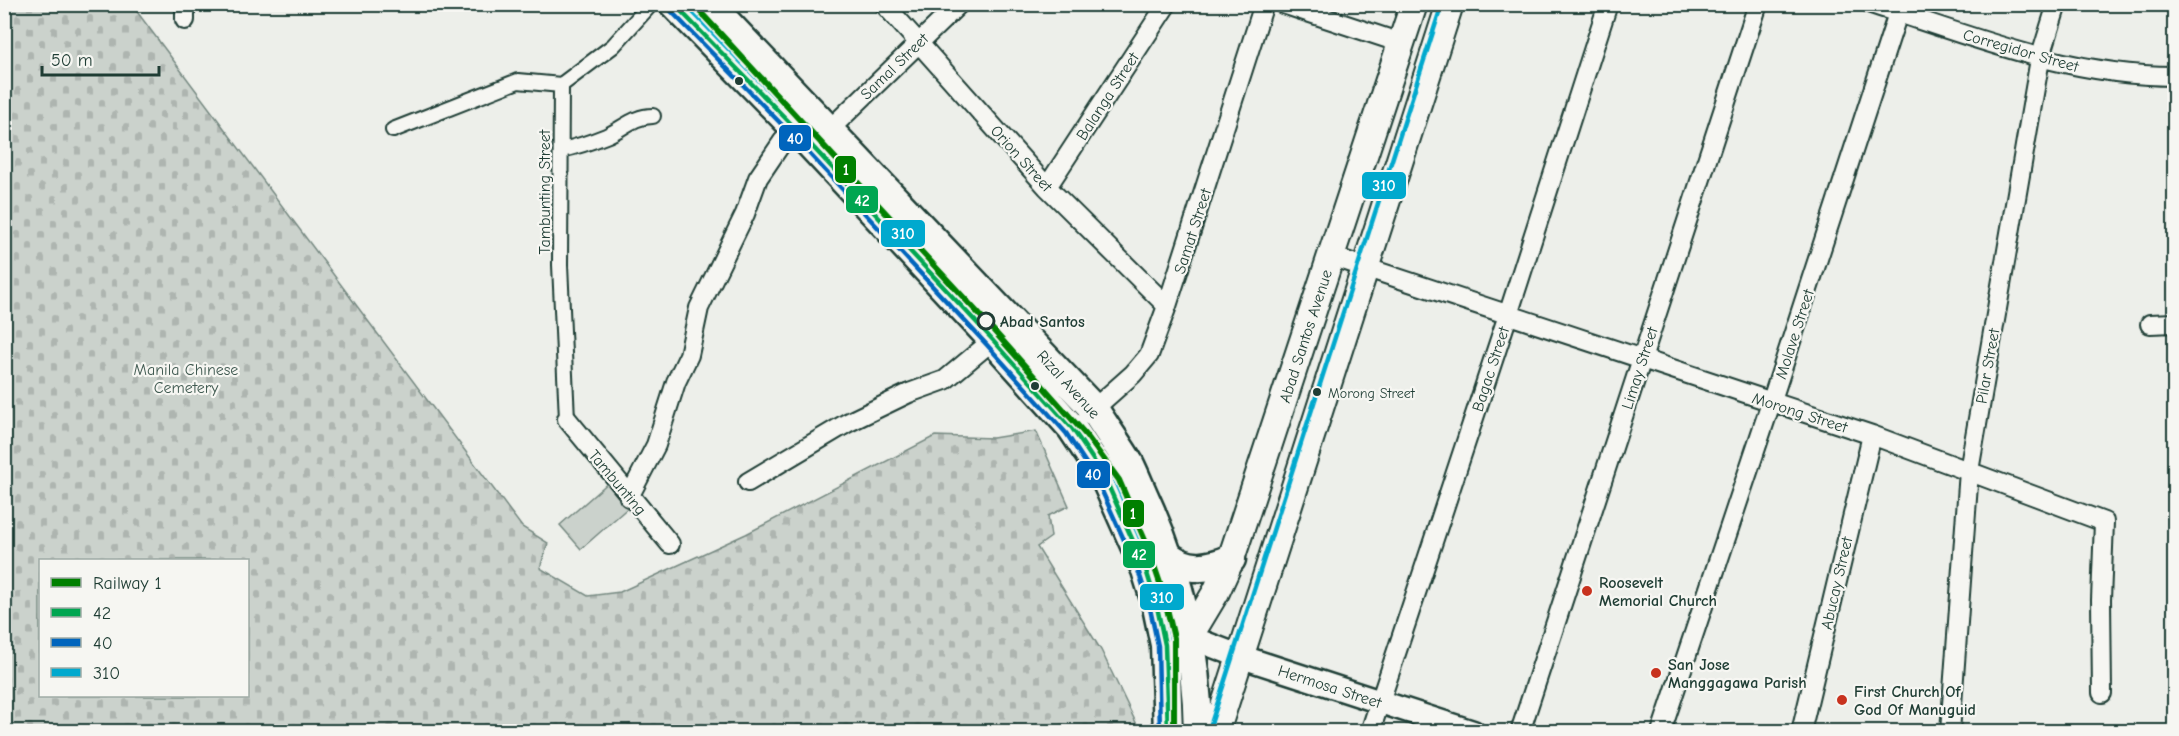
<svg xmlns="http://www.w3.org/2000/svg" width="2179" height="736" viewBox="0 0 2179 736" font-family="'Comic Neue',sans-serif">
<defs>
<pattern id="cemetery-stones" width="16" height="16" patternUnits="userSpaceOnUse" patternTransform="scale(1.5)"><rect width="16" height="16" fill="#cbd2cc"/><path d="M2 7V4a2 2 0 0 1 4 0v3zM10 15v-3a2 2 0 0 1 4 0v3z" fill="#aeb5b0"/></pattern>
</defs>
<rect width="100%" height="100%" fill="#edefea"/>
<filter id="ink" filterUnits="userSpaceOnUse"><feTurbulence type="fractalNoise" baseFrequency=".0167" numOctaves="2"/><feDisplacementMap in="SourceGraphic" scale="12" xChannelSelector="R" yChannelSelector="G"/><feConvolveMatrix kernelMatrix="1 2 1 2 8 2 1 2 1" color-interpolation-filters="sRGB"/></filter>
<g filter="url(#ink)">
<path fill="url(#cemetery-stones)" stroke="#758880" stroke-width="1.5" fill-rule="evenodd" d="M 4,5 L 132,5 L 522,527 L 548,543 L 540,568 L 588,596 L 620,592 L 746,534 L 935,436 L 993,438 L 1036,431 L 1069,506 L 1048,516 L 1051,537 L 1037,547 L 1101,650 L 1140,731 L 5,731 ZM 40,560 L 248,560 L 248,696 L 40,696 Z"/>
<path fill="#cbd2cc" stroke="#758880" stroke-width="1.5" d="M 610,481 L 631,505 L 581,549 L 560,525 Z"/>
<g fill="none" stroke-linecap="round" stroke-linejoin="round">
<defs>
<path id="pedestrian" d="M 393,130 L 518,81 L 561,85
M 561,150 C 577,147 591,142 606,136 C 623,129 633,116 653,116
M 567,419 L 560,265 L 561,85 L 613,46 L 651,4"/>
<path id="minor" d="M 884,4 L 1047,187 L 1167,306
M 1283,4 L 1401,43
M 1871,4 C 1971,36 2068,76 2174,76
M 185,20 L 185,4
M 830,129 L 959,4
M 1047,187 L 1167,4
M 1331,256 L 1872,435 L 2104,522 L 2101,600 L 2102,693
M 2150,324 L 2174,323
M 1088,414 L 1133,374 L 1149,355 L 1167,306 L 1264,4
M 567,419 L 670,544
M 748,482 L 847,423 L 909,393 L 945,380 L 993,340
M 629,497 L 656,445 L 676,382 L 689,355 L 699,308 L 745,214 L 758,178 L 783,141 L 805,123
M 1370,732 L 1508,315 L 1608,4
M 1520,732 L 1758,4
M 1661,732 L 1771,403 L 1901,4
M 1801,732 L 1872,435
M 1950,732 L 1969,471 L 2040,59 L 2057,4"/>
<path id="tertiary" d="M 1189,637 L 1239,656 L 1473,732"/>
<path id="secondary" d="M 1175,642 L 1189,637 L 1216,592 L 1231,559 L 1414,4
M 1216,732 L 1450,4"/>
<path id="primary" d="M 674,4 L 797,130 L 993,340 L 1072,428 L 1104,476 L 1146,570 L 1156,602 L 1165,645 L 1168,732
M 709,4 L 1094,409 C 1105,427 1118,445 1129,463 C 1135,475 1140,488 1146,501 C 1179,574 1197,651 1198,732
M 1167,555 C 1188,572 1208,569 1231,559"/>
</defs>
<use href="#pedestrian" stroke="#1f3d34" stroke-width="18"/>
<use href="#minor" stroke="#1f3d34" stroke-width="22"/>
<use href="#tertiary" stroke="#1f3d34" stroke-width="27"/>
<use href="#secondary" stroke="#1f3d34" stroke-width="30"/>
<use href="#primary" stroke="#1f3d34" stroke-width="33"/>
<use href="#pedestrian" stroke="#f6f6f2" stroke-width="14"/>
<use href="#minor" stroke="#f6f6f2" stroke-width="18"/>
<use href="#tertiary" stroke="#f6f6f2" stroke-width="22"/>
<use href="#secondary" stroke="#f6f6f2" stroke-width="26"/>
<use href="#primary" stroke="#f6f6f2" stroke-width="28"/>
<defs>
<path id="bus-1" d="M 674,4 L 797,130 L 993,340 L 1072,428 L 1104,476 L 1146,570 L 1156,602 L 1165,645 L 1168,732"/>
<path id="bus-2" d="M 669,9 L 792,135 L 987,345 L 1066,433 L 1097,480 L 1139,573 L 1149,604 L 1158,646 L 1160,732"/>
<path id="bus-3" d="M 685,4 L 802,125 L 998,335 L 1078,424 L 1111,472 L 1153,568 L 1163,600 L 1172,644 L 1175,732
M 1209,730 L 1442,4"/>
</defs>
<use href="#bus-1" stroke="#f6f6f2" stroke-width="9"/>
<use href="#bus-2" stroke="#f6f6f2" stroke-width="9"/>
<use href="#bus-3" stroke="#f6f6f2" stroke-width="9"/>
<use href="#bus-1" stroke="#00a651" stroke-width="4.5"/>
<use href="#bus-2" stroke="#0065bd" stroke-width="4.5"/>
<use href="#bus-3" stroke="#00a9ce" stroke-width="4.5"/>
<defs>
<path id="rail-1" d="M 693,4 L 978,313 L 1086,435 L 1119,480 L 1147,545 L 1163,592 L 1174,638 L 1174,732"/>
</defs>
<use href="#rail-1" stroke="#f6f6f2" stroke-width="10"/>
<use href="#rail-1" stroke="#008000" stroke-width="6"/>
</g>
</g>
<g fill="#1f3d34" stroke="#f6f6f2" stroke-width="2">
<circle cx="739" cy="81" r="5"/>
<circle cx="1035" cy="386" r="5"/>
<circle cx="1317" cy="392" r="5"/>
</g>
<circle fill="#f6f6f2" stroke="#1f3d34" stroke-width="3" cx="986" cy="321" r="8"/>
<g fill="#c8321e" stroke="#f6f6f2" stroke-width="2">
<circle cx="1587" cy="591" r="6"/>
<circle cx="1656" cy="673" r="6"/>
<circle cx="1842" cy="700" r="6"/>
</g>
<g text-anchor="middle" stroke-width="4.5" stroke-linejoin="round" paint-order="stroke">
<g font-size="14" fill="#1f3d34" stroke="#f6f6f2" text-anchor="start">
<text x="1328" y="398">Morong Street</text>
</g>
<g font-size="16" fill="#1f3d34" stroke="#f6f6f2">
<text transform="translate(2021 50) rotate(16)" y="6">Corregidor Street</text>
<text transform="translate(894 66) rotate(-44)" y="6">Samal Street</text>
<text transform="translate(1107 96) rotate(-57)" y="6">Balanga Street</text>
<text transform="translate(1022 158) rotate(48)" y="6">Orion Street</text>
<text transform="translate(544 192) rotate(-90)" y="6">Tambunting Street</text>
<text transform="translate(1192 231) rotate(-72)" y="6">Samat Street</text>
<text transform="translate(1794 334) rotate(-72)" y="6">Molave Street</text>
<text transform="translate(1305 336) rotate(-72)" y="6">Abad Santos Avenue</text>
<text transform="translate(1987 366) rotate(-80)" y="6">Pilar Street</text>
<text transform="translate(1639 368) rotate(-72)" y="6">Limay Street</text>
<text transform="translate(1490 369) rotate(-72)" y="6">Bagac Street</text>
<text transform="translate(1069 384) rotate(48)" y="6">Rizal Avenue</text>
<text transform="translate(1800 412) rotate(18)" y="6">Morong Street</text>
<text transform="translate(618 482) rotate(50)" y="6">Tambunting</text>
<text transform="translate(1836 583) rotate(-77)" y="6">Abucay Street</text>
<text transform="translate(1330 686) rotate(18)" y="6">Hermosa Street</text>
</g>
<g font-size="16" font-weight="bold" fill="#1f3d34" stroke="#f6f6f2" text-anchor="start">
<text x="1000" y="327">Abad Santos</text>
</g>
<g font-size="16" fill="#415b52" stroke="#f6f6f2">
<text x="186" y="375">Manila Chinese<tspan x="186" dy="18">Cemetery</tspan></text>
</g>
<g font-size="16" font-weight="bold" fill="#1f3d34" stroke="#f6f6f2" text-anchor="start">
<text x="1599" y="588">Roosevelt<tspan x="1599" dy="18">Memorial Church</tspan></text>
<text x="1668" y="670">San Jose<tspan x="1668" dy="18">Manggagawa Parish</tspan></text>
<text x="1854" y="697">First Church Of<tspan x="1854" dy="18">God Of Manuguid</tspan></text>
</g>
</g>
<g stroke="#f6f6f2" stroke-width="2">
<rect x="778" y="124" width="34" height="28" rx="6" fill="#0065bd"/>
<rect x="834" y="155" width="23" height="29" rx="6" fill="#008000"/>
<rect x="1361" y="171" width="46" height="29" rx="6" fill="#00a9ce"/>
<rect x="845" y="185" width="34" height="29" rx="6" fill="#00a651"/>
<rect x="880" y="219" width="46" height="29" rx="6" fill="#00a9ce"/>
<rect x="1076" y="460" width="35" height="29" rx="6" fill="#0065bd"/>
<rect x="1122" y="499" width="23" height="29" rx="6" fill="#008000"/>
<rect x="1122" y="540" width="34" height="29" rx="6" fill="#00a651"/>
<rect x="1139" y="583" width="46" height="28" rx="6" fill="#00a9ce"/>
</g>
<g font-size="16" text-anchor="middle" font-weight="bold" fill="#fff">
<text x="795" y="144">40</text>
<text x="846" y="175">1</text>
<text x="1384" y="191">310</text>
<text x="862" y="206">42</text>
<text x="903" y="239">310</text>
<text x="1093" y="480">40</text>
<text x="1133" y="519">1</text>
<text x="1139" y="560">42</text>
<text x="1162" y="603">310</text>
</g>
<rect width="2179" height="736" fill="none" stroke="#f6f6f2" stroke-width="24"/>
<rect x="12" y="12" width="2155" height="712" fill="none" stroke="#1f3d34" stroke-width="2" filter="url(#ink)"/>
<rect x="39" y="559" width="210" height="138" fill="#f6f6f2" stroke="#a0aca6" stroke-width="1.5"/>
<rect x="51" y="578" width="30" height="9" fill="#008000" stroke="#a0aca6" stroke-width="1.5"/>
<text x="93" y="589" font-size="18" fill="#1f3d34">Railway 1</text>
<rect x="51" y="608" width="30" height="9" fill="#00a651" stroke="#a0aca6" stroke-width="1.5"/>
<text x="93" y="619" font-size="18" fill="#1f3d34">42</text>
<rect x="51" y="638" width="30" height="9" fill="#0065bd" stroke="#a0aca6" stroke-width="1.5"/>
<text x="93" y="649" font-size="18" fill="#1f3d34">40</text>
<rect x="51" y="668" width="30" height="9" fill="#00a9ce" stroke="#a0aca6" stroke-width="1.5"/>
<text x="93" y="679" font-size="18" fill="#1f3d34">310</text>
<path d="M42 66v9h117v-9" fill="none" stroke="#1f3d34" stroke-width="3"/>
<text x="51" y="66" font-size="18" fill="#1f3d34" stroke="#f6f6f2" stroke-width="4.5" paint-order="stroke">50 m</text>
</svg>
